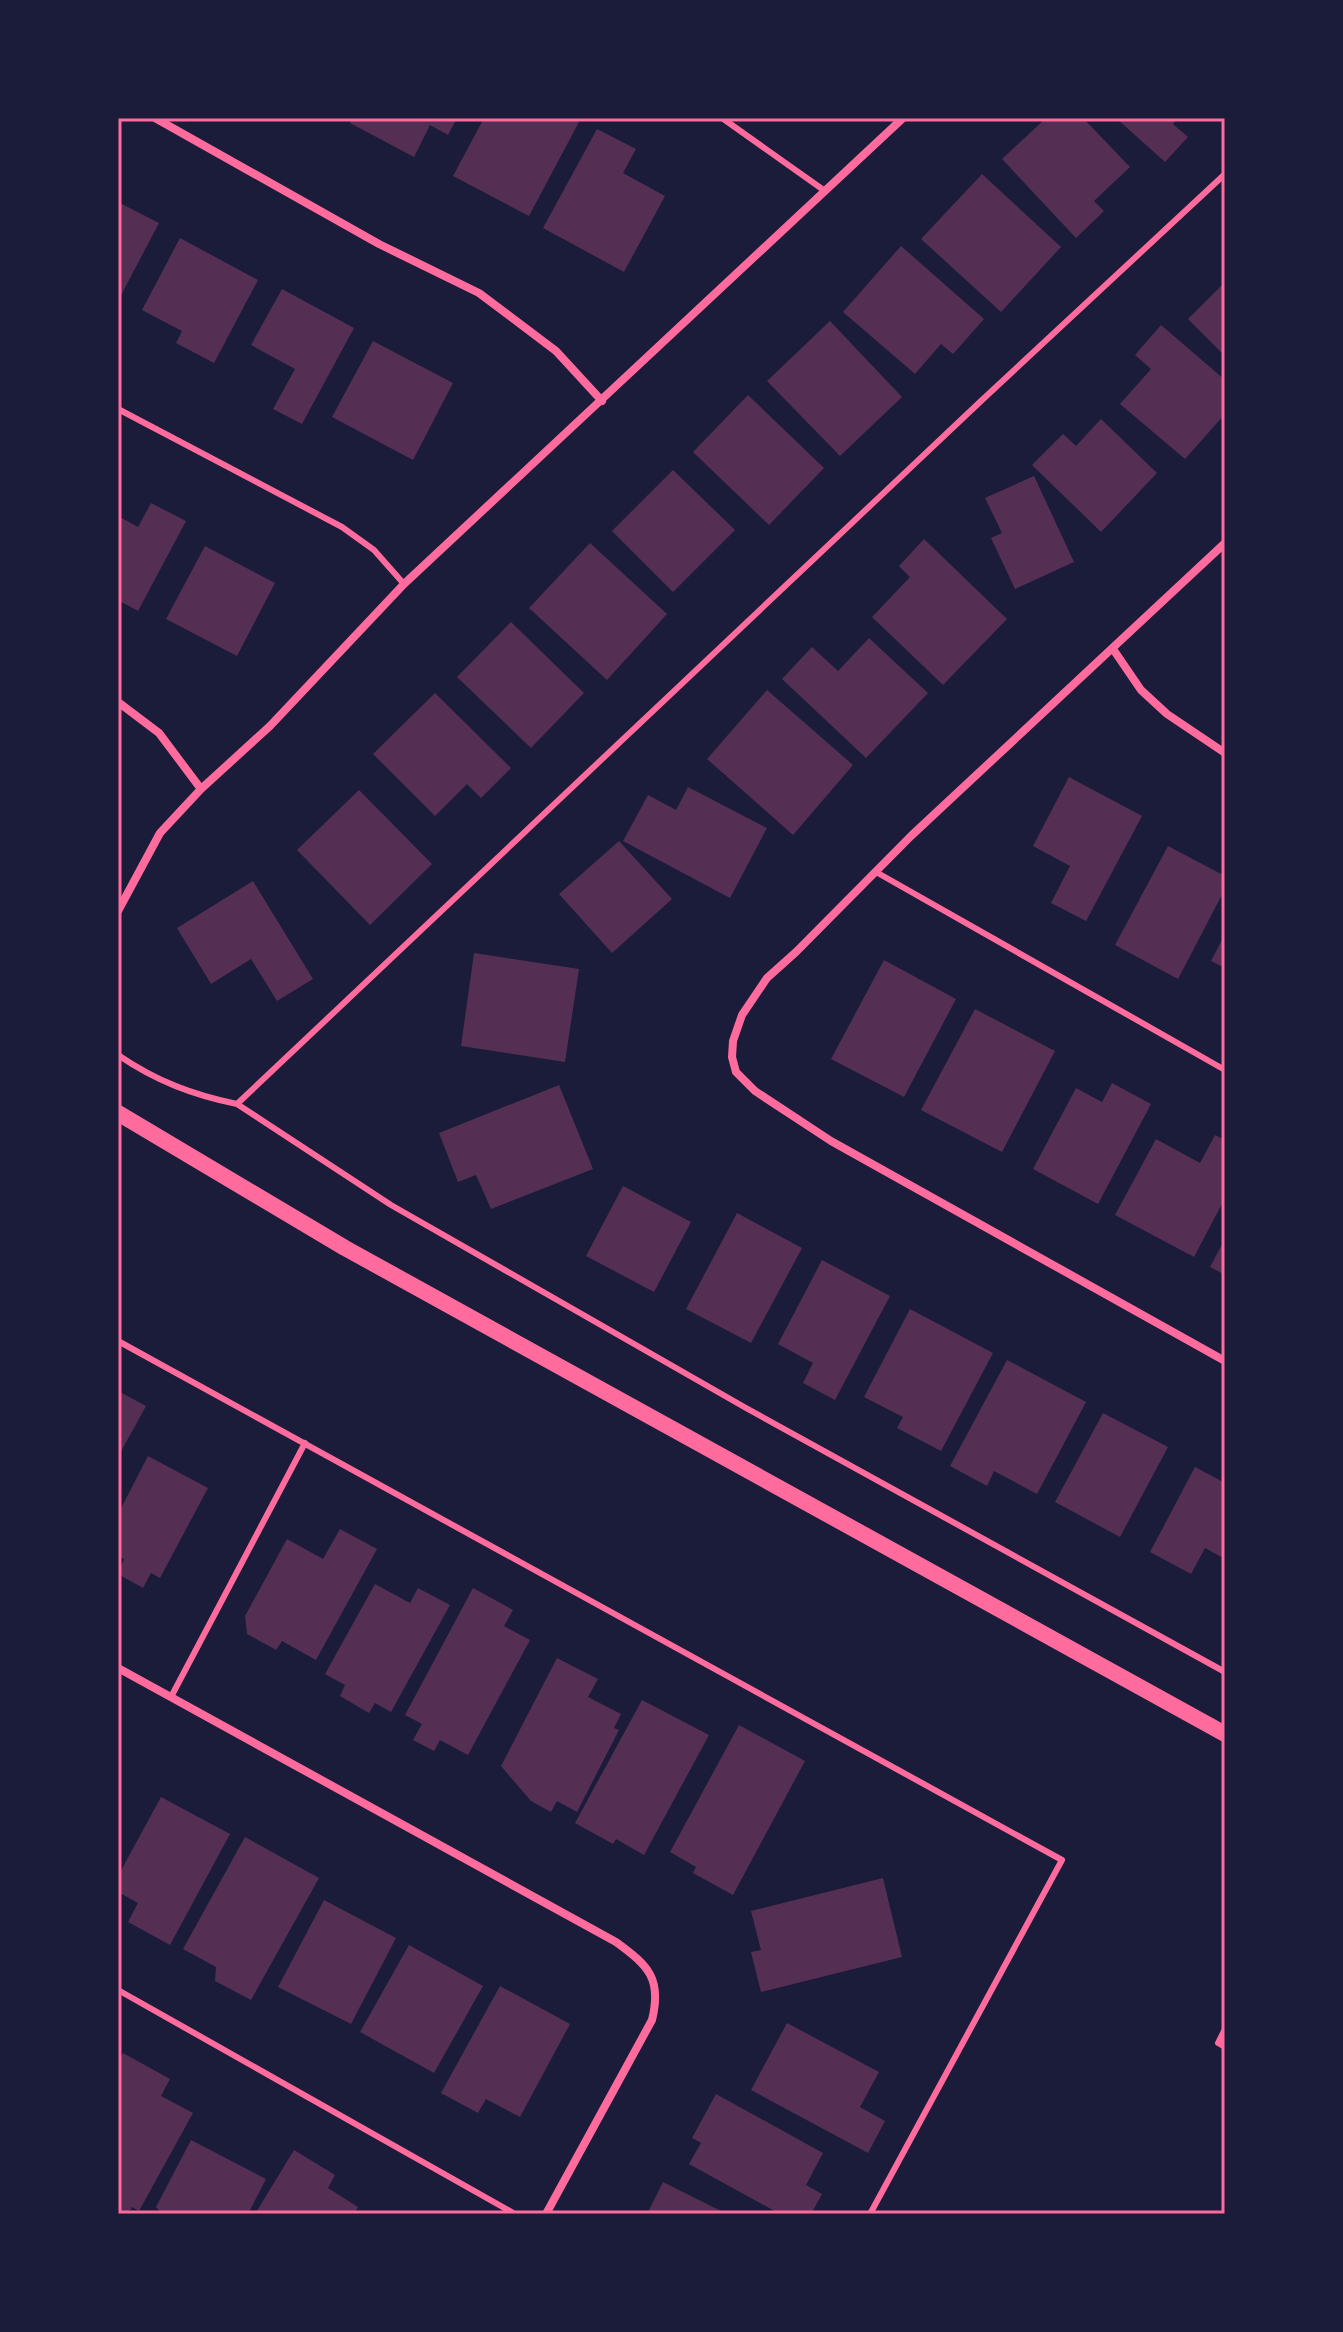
<svg xmlns="http://www.w3.org/2000/svg" width="1343" height="2332" viewBox="0 0 1343 2332" font-family="Lato,sans-serif">
<rect width="100%" height="100%" fill="#1b1b3a"/>
<path fill="#542f53" d="M 352,118 L 457,118 L 448,135 L 430,125 L 414,157 L 350,123 Z
M 484,118 L 572,118 L 579,122 L 529,216 L 453,176 Z
M 1046,118 L 1083,118 L 1130,167 L 1094,201 L 1104,211 L 1076,238 L 1002,159 Z
M 1116,118 L 1178,118 L 1173,124 L 1188,137 L 1165,162 Z
M 597,129 L 636,149 L 623,173 L 665,196 L 624,272 L 543,228 Z
M 982,174 L 1061,247 L 1001,312 L 921,239 Z
M 118,202 L 159,223 L 118,301 Z
M 180,238 L 258,280 L 214,363 L 176,343 L 182,331 L 142,310 Z
M 901,246 L 984,319 L 953,354 L 941,344 L 915,374 L 843,312 Z
M 1225,282 L 1225,356 L 1188,319 Z
M 282,289 L 354,328 L 302,424 L 273,409 L 295,369 L 251,345 Z
M 830,321 L 902,397 L 840,456 L 767,381 Z
M 1161,325 L 1225,380 L 1225,414 L 1185,459 L 1120,404 L 1151,369 L 1135,355 Z
M 373,341 L 453,383 L 413,460 L 332,417 Z
M 748,395 L 824,468 L 769,525 L 693,452 Z
M 1101,419 L 1157,473 L 1101,532 L 1032,465 L 1063,434 L 1076,446 Z
M 673,470 L 735,530 L 673,592 L 612,531 Z
M 1034,476 L 1074,562 L 1015,589 L 991,538 L 1002,533 L 985,498 Z
M 151,503 L 186,521 L 138,611 L 118,600 L 118,516 L 138,527 Z
M 924,539 L 1007,619 L 943,685 L 872,617 L 910,577 L 899,566 Z
M 590,543 L 667,614 L 607,680 L 529,608 Z
M 205,546 L 275,583 L 237,656 L 166,619 Z
M 511,622 L 584,693 L 531,748 L 457,677 Z
M 869,638 L 928,693 L 866,758 L 782,679 L 812,647 L 838,671 Z
M 767,690 L 853,765 L 793,835 L 707,759 Z
M 435,693 L 511,768 L 481,798 L 467,784 L 435,816 L 373,754 Z
M 1069,777 L 1142,816 L 1086,921 L 1051,903 L 1070,866 L 1033,846 Z
M 688,787 L 767,828 L 730,898 L 623,841 L 648,795 L 676,810 Z
M 359,790 L 432,864 L 370,925 L 297,850 Z
M 619,841 L 672,899 L 612,953 L 559,894 Z
M 1168,846 L 1225,876 L 1225,889 L 1178,979 L 1115,945 Z
M 253,881 L 313,979 L 277,1001 L 251,959 L 211,984 L 177,928 Z
M 1225,934 L 1225,968 L 1211,961 Z
M 474,953 L 579,969 L 565,1062 L 461,1046 Z
M 884,960 L 956,999 L 904,1097 L 831,1059 Z
M 975,1009 L 1055,1051 L 1002,1152 L 921,1110 Z
M 1112,1083 L 1151,1104 L 1098,1204 L 1033,1169 L 1076,1088 L 1102,1102 Z
M 559,1085 L 593,1169 L 491,1209 L 476,1175 L 458,1182 L 439,1133 Z
M 1215,1135 L 1225,1140 L 1225,1198 L 1194,1257 L 1115,1215 L 1156,1139 L 1200,1163 Z
M 623,1186 L 691,1222 L 654,1292 L 586,1256 Z
M 737,1213 L 802,1248 L 751,1343 L 686,1309 Z
M 1225,1239 L 1225,1275 L 1210,1267 Z
M 822,1260 L 890,1296 L 835,1400 L 803,1383 L 813,1363 L 778,1344 Z
M 910,1309 L 993,1353 L 941,1451 L 897,1428 L 903,1417 L 864,1397 Z
M 1007,1360 L 1086,1402 L 1037,1494 L 994,1471 L 987,1486 L 950,1466 Z
M 118,1391 L 146,1406 L 118,1457 Z
M 1103,1413 L 1168,1447 L 1120,1537 L 1055,1502 Z
M 148,1456 L 208,1488 L 160,1578 L 151,1573 L 143,1588 L 118,1574 L 124,1559 L 118,1556 L 118,1514 Z
M 1195,1467 L 1225,1483 L 1225,1559 L 1205,1548 L 1191,1574 L 1150,1552 Z
M 340,1529 L 377,1549 L 316,1660 L 282,1641 L 276,1650 L 247,1634 L 245,1616 L 287,1539 L 323,1559 Z
M 375,1584 L 410,1603 L 418,1588 L 450,1605 L 391,1712 L 375,1703 L 369,1713 L 340,1696 L 345,1685 L 325,1674 Z
M 473,1588 L 513,1610 L 504,1626 L 530,1640 L 468,1755 L 440,1740 L 434,1751 L 413,1740 L 422,1724 L 405,1715 Z
M 557,1658 L 598,1679 L 588,1697 L 621,1714 L 614,1728 L 619,1730 L 577,1812 L 557,1801 L 551,1812 L 531,1801 L 501,1766 Z
M 642,1700 L 709,1735 L 644,1855 L 616,1839 L 613,1844 L 575,1823 Z
M 739,1725 L 805,1761 L 733,1895 L 693,1873 L 696,1867 L 670,1852 Z
M 161,1797 L 230,1834 L 170,1945 L 128,1922 L 138,1903 L 118,1892 L 118,1876 Z
M 245,1837 L 319,1878 L 251,2000 L 215,1981 L 216,1967 L 183,1949 Z
M 883,1878 L 902,1957 L 761,1992 L 751,1952 L 761,1950 L 751,1911 Z
M 324,1900 L 396,1938 L 351,2024 L 278,1987 Z
M 409,1945 L 483,1986 L 434,2073 L 360,2032 Z
M 500,1986 L 570,2024 L 520,2117 L 486,2099 L 478,2113 L 441,2093 Z
M 787,2023 L 879,2072 L 860,2107 L 885,2121 L 868,2153 L 751,2090 Z
M 123,2053 L 170,2079 L 161,2096 L 193,2113 L 139,2211 L 132,2207 L 128,2214 L 118,2212 L 118,2061 Z
M 716,2094 L 823,2153 L 806,2185 L 822,2194 L 811,2214 L 780,2214 L 689,2164 L 701,2143 L 692,2138 Z
M 191,2140 L 266,2179 L 248,2214 L 162,2214 L 156,2207 Z
M 294,2150 L 335,2175 L 328,2188 L 358,2207 L 354,2214 L 255,2214 Z
M 663,2182 L 727,2214 L 647,2214 Z"/>
<g fill="none" stroke-linecap="round" stroke-linejoin="round">
<path stroke="#ff6b9d" stroke-width="6" d="M 722,118 L 825,191
M 118,409 L 342,527 L 374,550 L 404,584
M 876,872 L 1225,1070
M 118,1055 C 156,1081 193,1095 237,1104 L 981,401 L 1225,174
M 237,1104 L 391,1205 L 746,1408 L 1225,1672
M 118,1341 L 1062,1860 L 870,2214
M 171,1697 L 305,1443
M 118,1990 L 515,2214
M 1225,2029 L 1218,2043 L 1225,2047"/>
<path stroke="#ff6b9d" stroke-width="8" d="M 155,118 L 379,244 L 479,293 L 556,351 L 602,401
M 1225,543 L 911,836 L 796,952 L 767,978 L 742,1015 L 733,1041 L 732,1057 L 736,1072 L 755,1091 L 831,1141 L 1225,1361
M 1113,649 L 1141,690 L 1167,714 L 1225,753
M 118,702 L 159,733 L 201,789
M 118,911 L 160,833 L 201,789 L 270,726 L 404,584 L 903,118
M 118,1668 L 616,1942 C 649,1966 662,1979 652,2020 L 546,2214"/>
<path stroke="#ff6b9d" stroke-width="16" d="M 118,1113 L 345,1248 L 1225,1734"/>
</g>
<rect width="1343" height="2332" fill="none" stroke="#1b1b3a" stroke-width="240"/>
<rect x="120" y="120" width="1103" height="2092" fill="none" stroke="#ff6b9d" stroke-width="3"/>
</svg>
